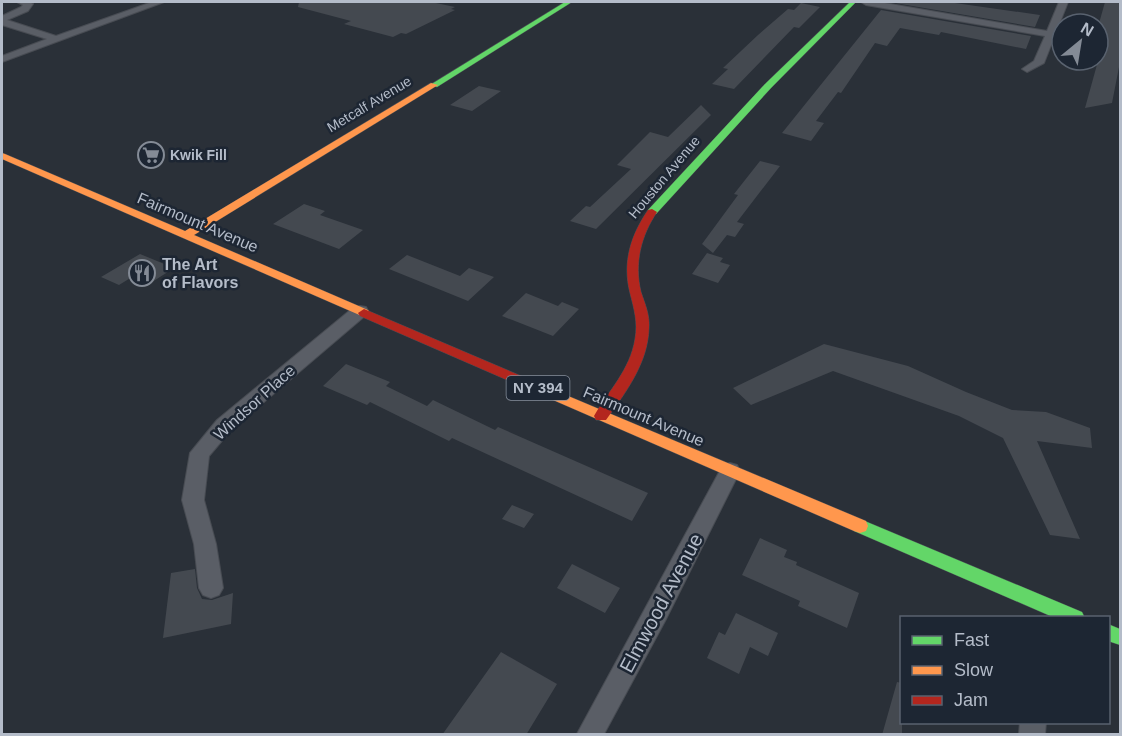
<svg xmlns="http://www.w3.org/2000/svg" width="1122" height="736" viewBox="0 0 1122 736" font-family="Helvetica,sans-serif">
<rect width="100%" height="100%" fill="#2a3038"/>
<path fill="#444950" d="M 299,2 L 431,2 L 455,7 L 451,9 L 455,10 L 406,34 L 401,33 L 393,37 L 344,24 L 351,21 L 298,7 Z
M 889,2 L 948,2 L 1040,15 L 1035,27 Z
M 1105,2 L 1120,2 L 1120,62 L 1112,103 L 1085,108 L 1098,61 L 1098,27 Z
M 801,3 L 820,7 L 799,28 L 794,27 L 734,89 L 712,84 L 728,69 L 723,68 L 758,35 L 788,9 L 794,10 Z
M 881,10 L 1031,36 L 1026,49 L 941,32 L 939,35 L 900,28 L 887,46 L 875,43 L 841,93 L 838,92 L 816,121 L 824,123 L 811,141 L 782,133 Z
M 479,86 L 501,91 L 472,111 L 450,105 Z
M 701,105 L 711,115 L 596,229 L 570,221 L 586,206 L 590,207 L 631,169 L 617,165 L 650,132 L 668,137 Z
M 760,161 L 780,166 L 737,222 L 744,224 L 735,237 L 727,235 L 713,253 L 702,244 L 738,195 L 734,194 Z
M 304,204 L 325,211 L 320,215 L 363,230 L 339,249 L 273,224 Z
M 707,253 L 723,258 L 720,262 L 730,265 L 718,283 L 692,274 Z
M 140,254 L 174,268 L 149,284 L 132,277 L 119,285 L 101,277 Z
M 407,255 L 460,276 L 469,268 L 494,277 L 468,301 L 389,269 Z
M 526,293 L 558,306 L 562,302 L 579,309 L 553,336 L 502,316 Z
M 824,344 L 908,366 L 966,392 L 1012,410 L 1046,412 L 1090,428 L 1092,448 L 1037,441 L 1080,539 L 1050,535 L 1003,438 L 959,416 L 833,371 L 751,405 L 733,388 Z
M 346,364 L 390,382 L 386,386 L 427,406 L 433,400 L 495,430 L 498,427 L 648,493 L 632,521 L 452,438 L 449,441 L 370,402 L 367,405 L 323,386 Z
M 512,505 L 534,514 L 524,528 L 502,519 Z
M 760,538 L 787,550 L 784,557 L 797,562 L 796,565 L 859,593 L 847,628 L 798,606 L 800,601 L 742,575 Z
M 572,564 L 620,588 L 605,613 L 557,588 Z
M 195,569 L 197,588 L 202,599 L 212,600 L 233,593 L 231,624 L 163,638 L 171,573 Z
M 736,613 L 778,633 L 768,656 L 750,647 L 739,674 L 707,658 L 719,632 L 725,635 Z
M 501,652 L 557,684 L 526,735 L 442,735 Z
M 897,682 L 902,683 L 902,735 L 882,735 Z"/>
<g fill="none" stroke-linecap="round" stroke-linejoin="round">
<defs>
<path id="street" d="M 17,2 L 29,2 L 33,4 L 28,11 L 7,20 L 56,36 L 152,2 L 164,2 L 2,62 L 2,56 L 47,39 L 2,25 L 2,16 L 21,7 L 23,5 Z
M 861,2 L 879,2 L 1047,31 L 1059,2 L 1068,2 L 1044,63 L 1027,72 L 1022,69 L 1034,61 L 1045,36 L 866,5 Z
M 360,306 L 366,307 L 368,311 L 366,315 L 231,430 L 209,456 L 204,500 L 216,544 L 223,588 L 219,595 L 211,598 L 203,595 L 199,588 L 194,544 L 182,500 L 190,453 L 217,420 L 354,307 Z
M 730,463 L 737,465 L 740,471 L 665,621 L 604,734 L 577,734 L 723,465 Z
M 1020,722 L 1046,722 L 1045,734 L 1019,734 Z"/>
<path id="fast" d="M 565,2 L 572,2 L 437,87 L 430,85 Z
M 850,2 L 856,2 L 771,88 L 656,214 L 648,214 L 648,210 L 765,84 Z
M 860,519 L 1082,612 L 1085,618 L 1055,618 L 854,531 L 852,526 L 854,521 Z
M 1108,624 L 1120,629 L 1120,645 L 1108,641 Z"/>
<path id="slow" d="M 431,83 L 438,85 L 194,235 L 368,310 L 370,313 L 364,317 L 2,159 L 2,153 L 5,154 L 185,231 Z
M 542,385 L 866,521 L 868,526 L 866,531 L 860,533 L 854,531 L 537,393 L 535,390 Z"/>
<path id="jam" d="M 652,209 L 657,212 C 641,236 634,263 641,292 C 645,304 650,315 649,328 C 648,363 626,392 606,420 L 596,420 L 594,416 C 609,390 630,370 635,339 C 638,322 634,309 630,293 C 622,262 631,235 648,210 Z
M 364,309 L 547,387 L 549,390 L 547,393 L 537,393 L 360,316 L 358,313 Z"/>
</defs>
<use href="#street" stroke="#484c53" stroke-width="2"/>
<use href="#fast" stroke="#484c53" stroke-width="1"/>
<use href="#slow" stroke="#484c53" stroke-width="1"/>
<use href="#jam" stroke="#484c53" stroke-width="1"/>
<use href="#street" fill="#5a5e66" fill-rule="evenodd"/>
<use href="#fast" fill="#63d668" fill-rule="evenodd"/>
<use href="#slow" fill="#ff974d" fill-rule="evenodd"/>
<use href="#jam" fill="#b3261e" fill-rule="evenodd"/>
</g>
<defs>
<symbol id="supermarket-ring" viewBox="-11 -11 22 22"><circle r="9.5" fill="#1d2633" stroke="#848b96" stroke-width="1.5"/><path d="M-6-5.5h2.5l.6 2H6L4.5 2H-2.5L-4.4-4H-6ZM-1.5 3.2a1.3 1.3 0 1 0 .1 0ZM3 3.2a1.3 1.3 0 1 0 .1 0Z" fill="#848b96"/></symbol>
<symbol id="restaurant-ring" viewBox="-11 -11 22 22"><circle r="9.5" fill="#1d2633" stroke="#848b96" stroke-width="1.5"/><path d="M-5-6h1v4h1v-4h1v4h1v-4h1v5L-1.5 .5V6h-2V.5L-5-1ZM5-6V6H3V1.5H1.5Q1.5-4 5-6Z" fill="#848b96"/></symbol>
</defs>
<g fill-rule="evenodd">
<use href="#supermarket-ring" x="136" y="140" width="30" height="30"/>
<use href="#restaurant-ring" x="127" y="258" width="30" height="30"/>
</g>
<g text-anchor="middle" stroke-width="5" stroke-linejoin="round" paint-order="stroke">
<g font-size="14" fill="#b4bcc9" stroke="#1d2633">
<text transform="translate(369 104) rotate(-31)" y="5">Metcalf Avenue</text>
<text transform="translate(664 177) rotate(-50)" y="5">Houston Avenue</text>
</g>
<g font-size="14" font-weight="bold" fill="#b4bcc9" stroke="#1d2633" text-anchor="start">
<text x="170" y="160">Kwik Fill</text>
</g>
<rect fill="#1d2633" stroke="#878f9c" stroke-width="1.5" x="506.5" y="376" width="63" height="24" rx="4.5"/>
<g font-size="15" font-weight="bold" fill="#b4bcc9">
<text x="538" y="393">NY 394</text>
</g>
<g font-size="16" fill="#b4bcc9" stroke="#1d2633">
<text transform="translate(198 222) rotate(23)" y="6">Fairmount Avenue</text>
<text transform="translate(254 402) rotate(-42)" y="6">Windsor Place</text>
<text transform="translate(644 416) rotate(23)" y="6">Fairmount Avenue</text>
</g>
<g font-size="16" font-weight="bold" fill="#b4bcc9" stroke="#1d2633" text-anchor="start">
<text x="162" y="270">The Art<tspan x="162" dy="18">of Flavors</tspan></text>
</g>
<g font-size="20" fill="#b4bcc9" stroke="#1d2633">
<text transform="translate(661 603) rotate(-62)" y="7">Elmwood Avenue</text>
</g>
</g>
<rect width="1122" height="736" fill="none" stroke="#b4bcc9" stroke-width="6"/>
<rect x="900" y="616" width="210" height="108" fill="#1d2633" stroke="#59626f" stroke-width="1.5"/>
<rect x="912" y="636" width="30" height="9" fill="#63d668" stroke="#59626f" stroke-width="1.5"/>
<text x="954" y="646" font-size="18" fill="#b4bcc9">Fast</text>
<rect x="912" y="666" width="30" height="9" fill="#ff974d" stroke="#59626f" stroke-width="1.5"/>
<text x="954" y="676" font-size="18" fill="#b4bcc9">Slow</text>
<rect x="912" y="696" width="30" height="9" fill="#b3261e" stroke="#59626f" stroke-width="1.5"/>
<text x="954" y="706" font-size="18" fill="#b4bcc9">Jam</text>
<g transform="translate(1080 42) rotate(30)"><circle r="28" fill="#1d2633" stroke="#59626f" stroke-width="1.5"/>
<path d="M0-4.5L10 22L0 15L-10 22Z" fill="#848b96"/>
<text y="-9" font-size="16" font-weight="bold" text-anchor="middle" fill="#b4bcc9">N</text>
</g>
</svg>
